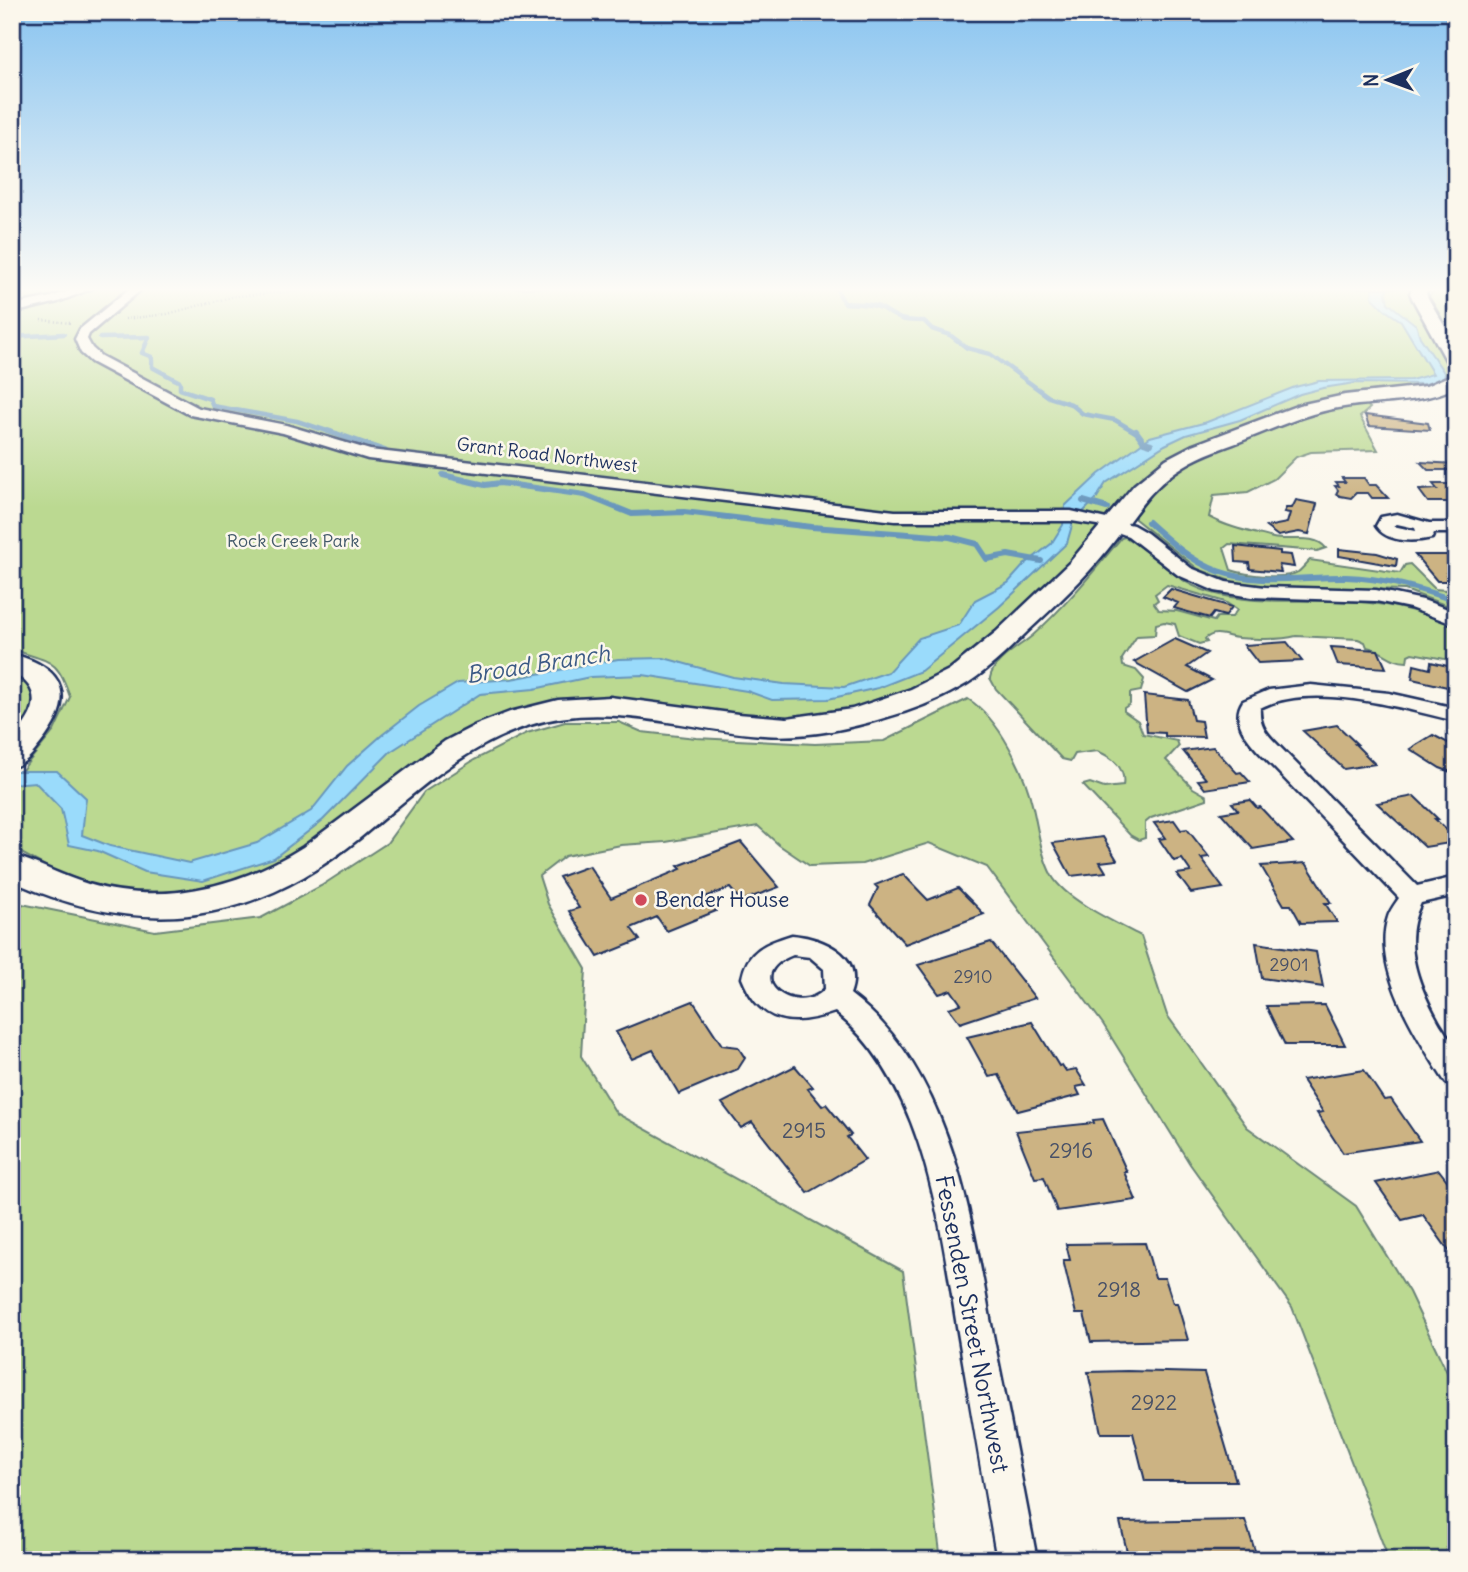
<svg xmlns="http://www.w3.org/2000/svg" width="1468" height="1572" viewBox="0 0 1468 1572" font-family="Delius,sans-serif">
<rect width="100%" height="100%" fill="#fbf7ec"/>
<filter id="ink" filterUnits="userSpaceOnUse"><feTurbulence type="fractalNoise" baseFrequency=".0143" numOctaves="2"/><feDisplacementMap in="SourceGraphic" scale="14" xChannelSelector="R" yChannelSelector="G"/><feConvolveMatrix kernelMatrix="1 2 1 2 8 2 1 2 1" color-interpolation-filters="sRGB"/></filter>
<g filter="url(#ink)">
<path fill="#bbd991" stroke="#6b8478" stroke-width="2" fill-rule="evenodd" d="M 12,288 L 1411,288 L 1409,292 L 1452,367 L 1448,380 L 1237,430 L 1157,465 L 1040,598 L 943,676 L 849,711 L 765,722 L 681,706 L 609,699 L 484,725 L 296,859 L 221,888 L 175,892 L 112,891 L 56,872 L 23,854 L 12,841 L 12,782 L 54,731 L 70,697 C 57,657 50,663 12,649 Z
M 1437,288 L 1456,288 L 1456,343 L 1429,296 Z
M 1366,404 L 1370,408 L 1360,417 L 1378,450 L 1311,452 L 1296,457 L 1274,479 L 1248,492 L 1214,495 L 1209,517 C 1229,528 1251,532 1273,538 C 1289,542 1314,533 1326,548 L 1317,551 L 1229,544 L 1224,548 L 1231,570 C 1246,575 1284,580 1298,572 C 1302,569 1306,564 1310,560 L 1400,573 L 1405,565 L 1410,564 L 1435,589 L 1456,591 L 1456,609 L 1405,590 L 1275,587 L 1233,582 L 1198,569 L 1135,519 L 1135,515 C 1146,502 1157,485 1171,475 C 1219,442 1309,409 1366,404 Z
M 1125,537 C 1156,555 1173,581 1209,592 C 1250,604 1290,600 1331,601 C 1373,601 1418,608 1456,627 L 1456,661 L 1412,653 L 1408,655 L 1407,662 C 1390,662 1383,650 1367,647 L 1365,642 L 1358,639 L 1296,636 C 1283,640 1253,639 1238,638 C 1226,637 1216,629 1205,639 L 1207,642 L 1199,644 L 1179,636 L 1175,624 L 1164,622 L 1156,624 L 1155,635 L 1137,636 L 1122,659 L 1123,666 L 1136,670 L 1144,679 L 1141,691 L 1130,693 L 1130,704 L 1124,708 L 1124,711 L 1138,721 L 1143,734 L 1177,741 L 1179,746 L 1166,760 L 1193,788 L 1207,796 L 1207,799 L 1151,818 L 1145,823 L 1145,838 L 1139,840 L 1130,835 L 1083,785 L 1090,783 L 1104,788 L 1123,786 C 1126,768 1112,757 1097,751 L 1075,754 L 1071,761 L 1062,759 L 996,689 L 990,678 C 993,660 1019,647 1032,636 C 1065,607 1093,572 1121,538 ZM 1167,585 L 1225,602 L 1237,610 L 1232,617 L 1217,617 L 1214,621 L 1177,611 L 1159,610 L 1154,603 L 1158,600 L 1155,594 Z
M 12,669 L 34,679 L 36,718 L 12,744 Z
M 968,699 C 999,718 1025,772 1033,808 C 1038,829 1041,856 1052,876 C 1066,900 1116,923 1141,936 L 1167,1015 L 1247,1127 L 1356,1206 L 1409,1292 L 1456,1391 L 1456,1560 L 1389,1560 L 1292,1307 L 1190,1164 L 1103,1024 L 987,867 L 929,843 L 862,864 L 810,866 L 779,845 L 758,826 L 666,842 L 621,845 L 565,856 L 539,876 L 548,904 L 586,969 L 581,1056 L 616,1113 L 903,1271 L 941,1560 L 12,1560 L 12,902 L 155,931 L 261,918 L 321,886 L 387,843 L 424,792 L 474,760 L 527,733 L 565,722 L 619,722 L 642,732 L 696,738 L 815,744 L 884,741 Z"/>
<path fill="#9adbfb" stroke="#6796bc" stroke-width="2" d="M 1373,288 L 1388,288 L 1386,293 L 1388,303 L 1416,325 L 1420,337 L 1443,371 L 1445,375 L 1441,380 L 1425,384 L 1355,383 L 1323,388 L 1300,394 L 1240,420 L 1186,435 L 1165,445 L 1106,483 L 1096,499 L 1073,522 L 1067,543 L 999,607 L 921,671 L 878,688 L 828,699 L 772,700 L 747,691 L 643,675 L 590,677 L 534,689 L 480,694 L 390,752 L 323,820 L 274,858 L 203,881 L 145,872 L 98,851 L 69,845 L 61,809 L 35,782 L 12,784 L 12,771 L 57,771 L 86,798 L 82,835 L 110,846 L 189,863 L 257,843 L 311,811 L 347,766 L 382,735 L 419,706 L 458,683 L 511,679 L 618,659 L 664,658 L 733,677 L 784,684 L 844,687 L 888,672 L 919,638 L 959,625 L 975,600 L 1008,583 L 1024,565 L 1051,544 L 1063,525 L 1065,506 L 1099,474 L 1150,437 L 1207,422 L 1295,387 L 1319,381 L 1411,380 L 1433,374 L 1401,321 L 1385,310 L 1372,297 Z"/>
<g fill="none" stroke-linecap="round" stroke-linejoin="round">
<path stroke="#6796bc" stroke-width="4.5" d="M 836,288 L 844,303 C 855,304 874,303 883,309 C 901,320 901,321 924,321 L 932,329 L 950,335 L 967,348 L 990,354 L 1049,397 L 1071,404 L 1083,414 L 1115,420 L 1137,433
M 12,337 L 64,334
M 100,338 L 149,337 L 142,353 L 152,357 L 152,367 L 180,382 L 180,389 L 210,399 L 213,406 L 297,421 L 333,433"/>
<path stroke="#6796bc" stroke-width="6" d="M 328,431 L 385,451
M 1136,431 L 1144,442 L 1151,444
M 443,475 L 485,485 L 500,483 L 585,495 L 632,514 L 684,512 L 812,527 L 950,537 L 977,544 L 987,559 L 1008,555 L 1041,561
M 1083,501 L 1107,508
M 1148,522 C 1169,541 1191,561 1218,571 C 1259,586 1304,576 1346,577 C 1384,578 1421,589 1456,601"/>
</g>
<path fill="#ccb383" stroke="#1b2f5e" stroke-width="2" d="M 1365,415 L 1428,423 L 1430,430 L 1369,426 Z
M 1420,462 L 1456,464 L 1456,474 L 1451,470 L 1428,470 Z
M 1342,478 L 1364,478 L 1369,485 L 1376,485 L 1388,498 L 1372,498 L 1368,493 L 1356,493 L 1351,498 L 1340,496 L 1336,494 L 1338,490 L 1335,486 L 1339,486 L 1336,482 L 1345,482 Z
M 1433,484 L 1451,484 L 1456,489 L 1456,502 L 1428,502 L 1419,490 L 1437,489 Z
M 1296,500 L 1317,504 L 1309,534 L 1299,532 L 1278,536 L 1266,527 L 1287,523 L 1290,513 L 1284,512 L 1286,508 L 1292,508 Z
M 1235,546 L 1280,551 L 1280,554 L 1291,555 L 1294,567 L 1279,565 L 1281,572 L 1250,569 L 1249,563 L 1236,562 Z
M 1339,549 L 1377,553 L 1397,559 L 1396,566 L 1339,556 Z
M 1415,555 L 1456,555 L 1456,581 L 1437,581 Z
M 1171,589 L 1232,607 L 1225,616 L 1214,613 L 1210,618 L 1188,612 L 1174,608 L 1178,603 L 1163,597 Z
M 1175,639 L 1207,653 L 1187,667 L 1212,680 L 1188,692 L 1134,662 Z
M 1287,642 L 1302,661 L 1258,663 L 1244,645 Z
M 1331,647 L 1378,650 L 1386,668 L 1338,665 Z
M 1431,662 L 1456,668 L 1456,689 L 1412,679 L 1414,665 L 1430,669 Z
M 1144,695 L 1188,700 L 1193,720 L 1201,721 L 1204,737 L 1165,736 L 1165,733 L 1147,732 Z
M 1337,725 L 1357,744 L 1355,744 L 1375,764 L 1344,769 L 1303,731 Z
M 1433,735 L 1456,747 L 1456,774 L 1440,768 L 1410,749 Z
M 1213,747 L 1237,773 L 1241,772 L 1250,782 L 1205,789 L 1198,780 L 1206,779 L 1183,751 Z
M 1414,796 L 1438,819 L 1435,819 L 1456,839 L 1456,842 L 1425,847 L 1377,803 Z
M 1250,800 L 1257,808 L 1260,807 L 1293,842 L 1253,849 L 1221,813 L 1238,810 L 1232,803 Z
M 1174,820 L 1181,830 L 1187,829 L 1209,857 L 1201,858 L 1223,888 L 1191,893 L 1177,874 L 1191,872 L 1182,859 L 1174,861 L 1159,839 L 1165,838 L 1154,823 Z
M 1103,837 L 1117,860 L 1100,862 L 1106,872 L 1071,876 L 1053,843 Z
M 741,842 L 779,887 L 741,901 L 730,888 L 705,897 L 716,911 L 667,931 L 657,917 L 631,928 L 640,940 L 598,957 L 569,911 L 579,908 L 559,877 L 589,866 L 611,898 L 681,869 L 678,866 Z
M 1306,863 L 1331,903 L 1325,903 L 1337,922 L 1301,923 L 1291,905 L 1284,905 L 1261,866 Z
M 903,874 L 928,900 L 958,888 L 984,914 L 905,944 L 870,905 L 878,888 L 875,885 Z
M 991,942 L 1035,998 L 960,1023 L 949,1008 L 961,1004 L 951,990 L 939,994 L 918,965 Z
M 1256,943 L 1316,952 L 1323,987 L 1262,978 Z
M 693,1001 L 722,1045 L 738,1047 L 745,1058 L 738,1069 L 679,1094 L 653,1050 L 632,1059 L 616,1032 Z
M 1325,1005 L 1345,1045 L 1285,1045 L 1266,1006 Z
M 1032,1022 L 1059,1066 L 1062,1065 L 1066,1071 L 1076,1069 L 1086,1085 L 1076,1087 L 1080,1095 L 1018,1111 L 999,1075 L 989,1077 L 967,1037 Z
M 795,1066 L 813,1087 L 808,1089 L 822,1106 L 826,1104 L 851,1135 L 847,1137 L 865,1160 L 808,1193 L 752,1122 L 741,1128 L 722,1103 Z
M 1364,1070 L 1384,1100 L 1391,1099 L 1420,1141 L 1343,1153 L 1317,1113 L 1323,1112 L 1302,1080 Z
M 1103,1119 L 1127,1172 L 1124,1172 L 1136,1200 L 1057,1211 L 1044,1177 L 1035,1178 L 1016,1131 L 1094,1123 L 1093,1120 Z
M 1439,1170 L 1456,1192 L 1454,1258 L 1423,1215 L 1402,1220 L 1376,1183 Z
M 1145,1243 L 1155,1278 L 1165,1278 L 1173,1303 L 1177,1303 L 1188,1340 L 1091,1342 L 1084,1314 L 1076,1314 L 1063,1260 L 1070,1260 L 1066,1244 Z
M 1127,1371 L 1204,1373 L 1236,1481 L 1145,1481 L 1133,1433 L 1101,1433 L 1088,1372 Z
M 1245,1520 L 1258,1560 L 1129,1560 L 1120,1522 Z"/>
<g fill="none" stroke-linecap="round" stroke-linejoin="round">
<defs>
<path id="street" d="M 77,288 L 93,288 L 58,302 L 12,313 L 12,305 L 51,297 Z
M 130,288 L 143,288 L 89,334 L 87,339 L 92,348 L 101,356 L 199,408 L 286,425 L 370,450 L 895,511 L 1071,511 L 1133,525 L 1147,533 L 1191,568 L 1226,582 L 1265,587 L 1376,590 L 1423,600 L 1456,612 L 1456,625 L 1410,608 L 1376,601 L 1251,597 L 1215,591 L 1178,575 L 1128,536 L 1097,525 L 1071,521 L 895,521 L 368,459 L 283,433 L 190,415 L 91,362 L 81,353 L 75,339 L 80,329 Z
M 1397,514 L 1429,523 L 1456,523 L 1456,533 L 1434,533 L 1432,538 C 1414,542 1387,543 1376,526 L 1381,517 ZM 1397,524 L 1415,528 L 1416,531 L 1393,526 Z
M 1311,685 L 1389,693 L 1456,708 L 1456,721 C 1401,708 1313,681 1260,708 C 1259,722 1264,730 1273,740 L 1417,886 L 1456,877 L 1456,895 L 1421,903 C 1401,942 1418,985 1438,1021 C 1443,1030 1451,1039 1455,1049 C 1459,1059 1456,1076 1456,1087 L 1446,1083 C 1419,1041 1371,969 1388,917 C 1390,910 1395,904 1399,898 L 1257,750 C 1245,736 1231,719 1243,701 L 1269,690 Z
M 792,935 C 823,938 865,955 850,994 C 953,1071 972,1223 994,1340 C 1009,1413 1023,1486 1037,1560 L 997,1560 C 984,1488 972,1416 960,1344 C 941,1235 928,1085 835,1012 C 793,1027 760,1024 742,978 C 747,950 766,943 792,935 ZM 793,955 L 810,957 L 824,969 L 825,989 C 796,1020 738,976 793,955 Z"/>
<path id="secondary" d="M 1413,288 L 1429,288 L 1426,293 L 1428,298 L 1456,346 L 1456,367 L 1447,362 L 1412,298 L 1410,293 Z
M 1456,373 L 1456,387 C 1422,404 1380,401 1344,407 C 1309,412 1277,427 1244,440 C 1224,448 1203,454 1184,466 C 1150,486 1132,519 1108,549 C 1084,579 1056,605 1028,631 C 1007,651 985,674 959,688 C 936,701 910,711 884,718 C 845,730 804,738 763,735 C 685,730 607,700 530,725 C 464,746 413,794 361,837 C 250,927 142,939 12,881 L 12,855 C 38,863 62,876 88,884 C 162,906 239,887 303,847 L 445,741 L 476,725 L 510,712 L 558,700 L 610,697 L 738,714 L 787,718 L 852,709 L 911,689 L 949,670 L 996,632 L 1070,562 L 1134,485 L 1166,459 L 1193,445 L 1299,405 L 1345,395 L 1426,386 Z
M 12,654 C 68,668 75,700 41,743 C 32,754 26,764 12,767 C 12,760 10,746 12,739 C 14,735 20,730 23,726 C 40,704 37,685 12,673 Z"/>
</defs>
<use href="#street" stroke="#1b2f5e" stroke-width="5"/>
<use href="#secondary" stroke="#1b2f5e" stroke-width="5"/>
<path stroke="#1b2f5e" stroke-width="2.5" stroke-dasharray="1 2.5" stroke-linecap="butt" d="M 125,319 L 167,314 L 235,296 L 340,288
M 41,320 L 71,323"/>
<use href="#street" fill="#fbf7ec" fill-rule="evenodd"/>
<use href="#secondary" fill="#fbf7ec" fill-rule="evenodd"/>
</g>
</g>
<linearGradient id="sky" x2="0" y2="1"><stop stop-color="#89c4f0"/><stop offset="0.57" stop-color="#fdfbf6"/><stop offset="1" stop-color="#fdfbf6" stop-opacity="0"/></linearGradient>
<rect width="1468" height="508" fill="url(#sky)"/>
<circle fill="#d1495b" stroke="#fbf7ec" stroke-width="2.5" cx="641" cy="900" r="7"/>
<g text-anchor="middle" stroke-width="5" stroke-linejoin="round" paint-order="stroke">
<g font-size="18" fill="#1b2f5e" stroke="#fbf7ec">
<text transform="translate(547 455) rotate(7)" y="6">Grant Road Northwest</text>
</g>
<g font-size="18" fill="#435a6b" stroke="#fbf7ec">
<text x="293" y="547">Rock Creek Park</text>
</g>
<g font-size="18" fill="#475067">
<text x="1289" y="971">2901</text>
<text x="973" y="983">2910</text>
</g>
<g font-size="21" fill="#1b2f5e" stroke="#fbf7ec" text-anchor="start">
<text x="655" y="907">Bender House</text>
</g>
<g font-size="21" fill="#475067">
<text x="804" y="1138">2915</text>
<text x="1071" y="1158">2916</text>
<text x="1119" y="1297">2918</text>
<text x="1154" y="1410">2922</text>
</g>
<g font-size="23" font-style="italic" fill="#3b5a85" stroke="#fbf7ec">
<text transform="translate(538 664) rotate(-9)" y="8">Broad Branch</text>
</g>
<g font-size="24" fill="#1b2f5e" stroke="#fbf7ec">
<text transform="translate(972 1324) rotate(79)" y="8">Fessenden Street Northwest</text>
</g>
</g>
<rect width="1468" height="1572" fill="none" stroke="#fbf7ec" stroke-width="42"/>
<rect x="21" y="21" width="1426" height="1530" fill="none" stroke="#1b2f5e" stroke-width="2.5" filter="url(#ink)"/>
<g transform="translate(1388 80) rotate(269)" stroke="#fbf7ec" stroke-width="5" paint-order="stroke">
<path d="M0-5L12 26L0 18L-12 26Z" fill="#1b2f5e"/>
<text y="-10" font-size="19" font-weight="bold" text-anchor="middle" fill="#1b2f5e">N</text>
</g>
</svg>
